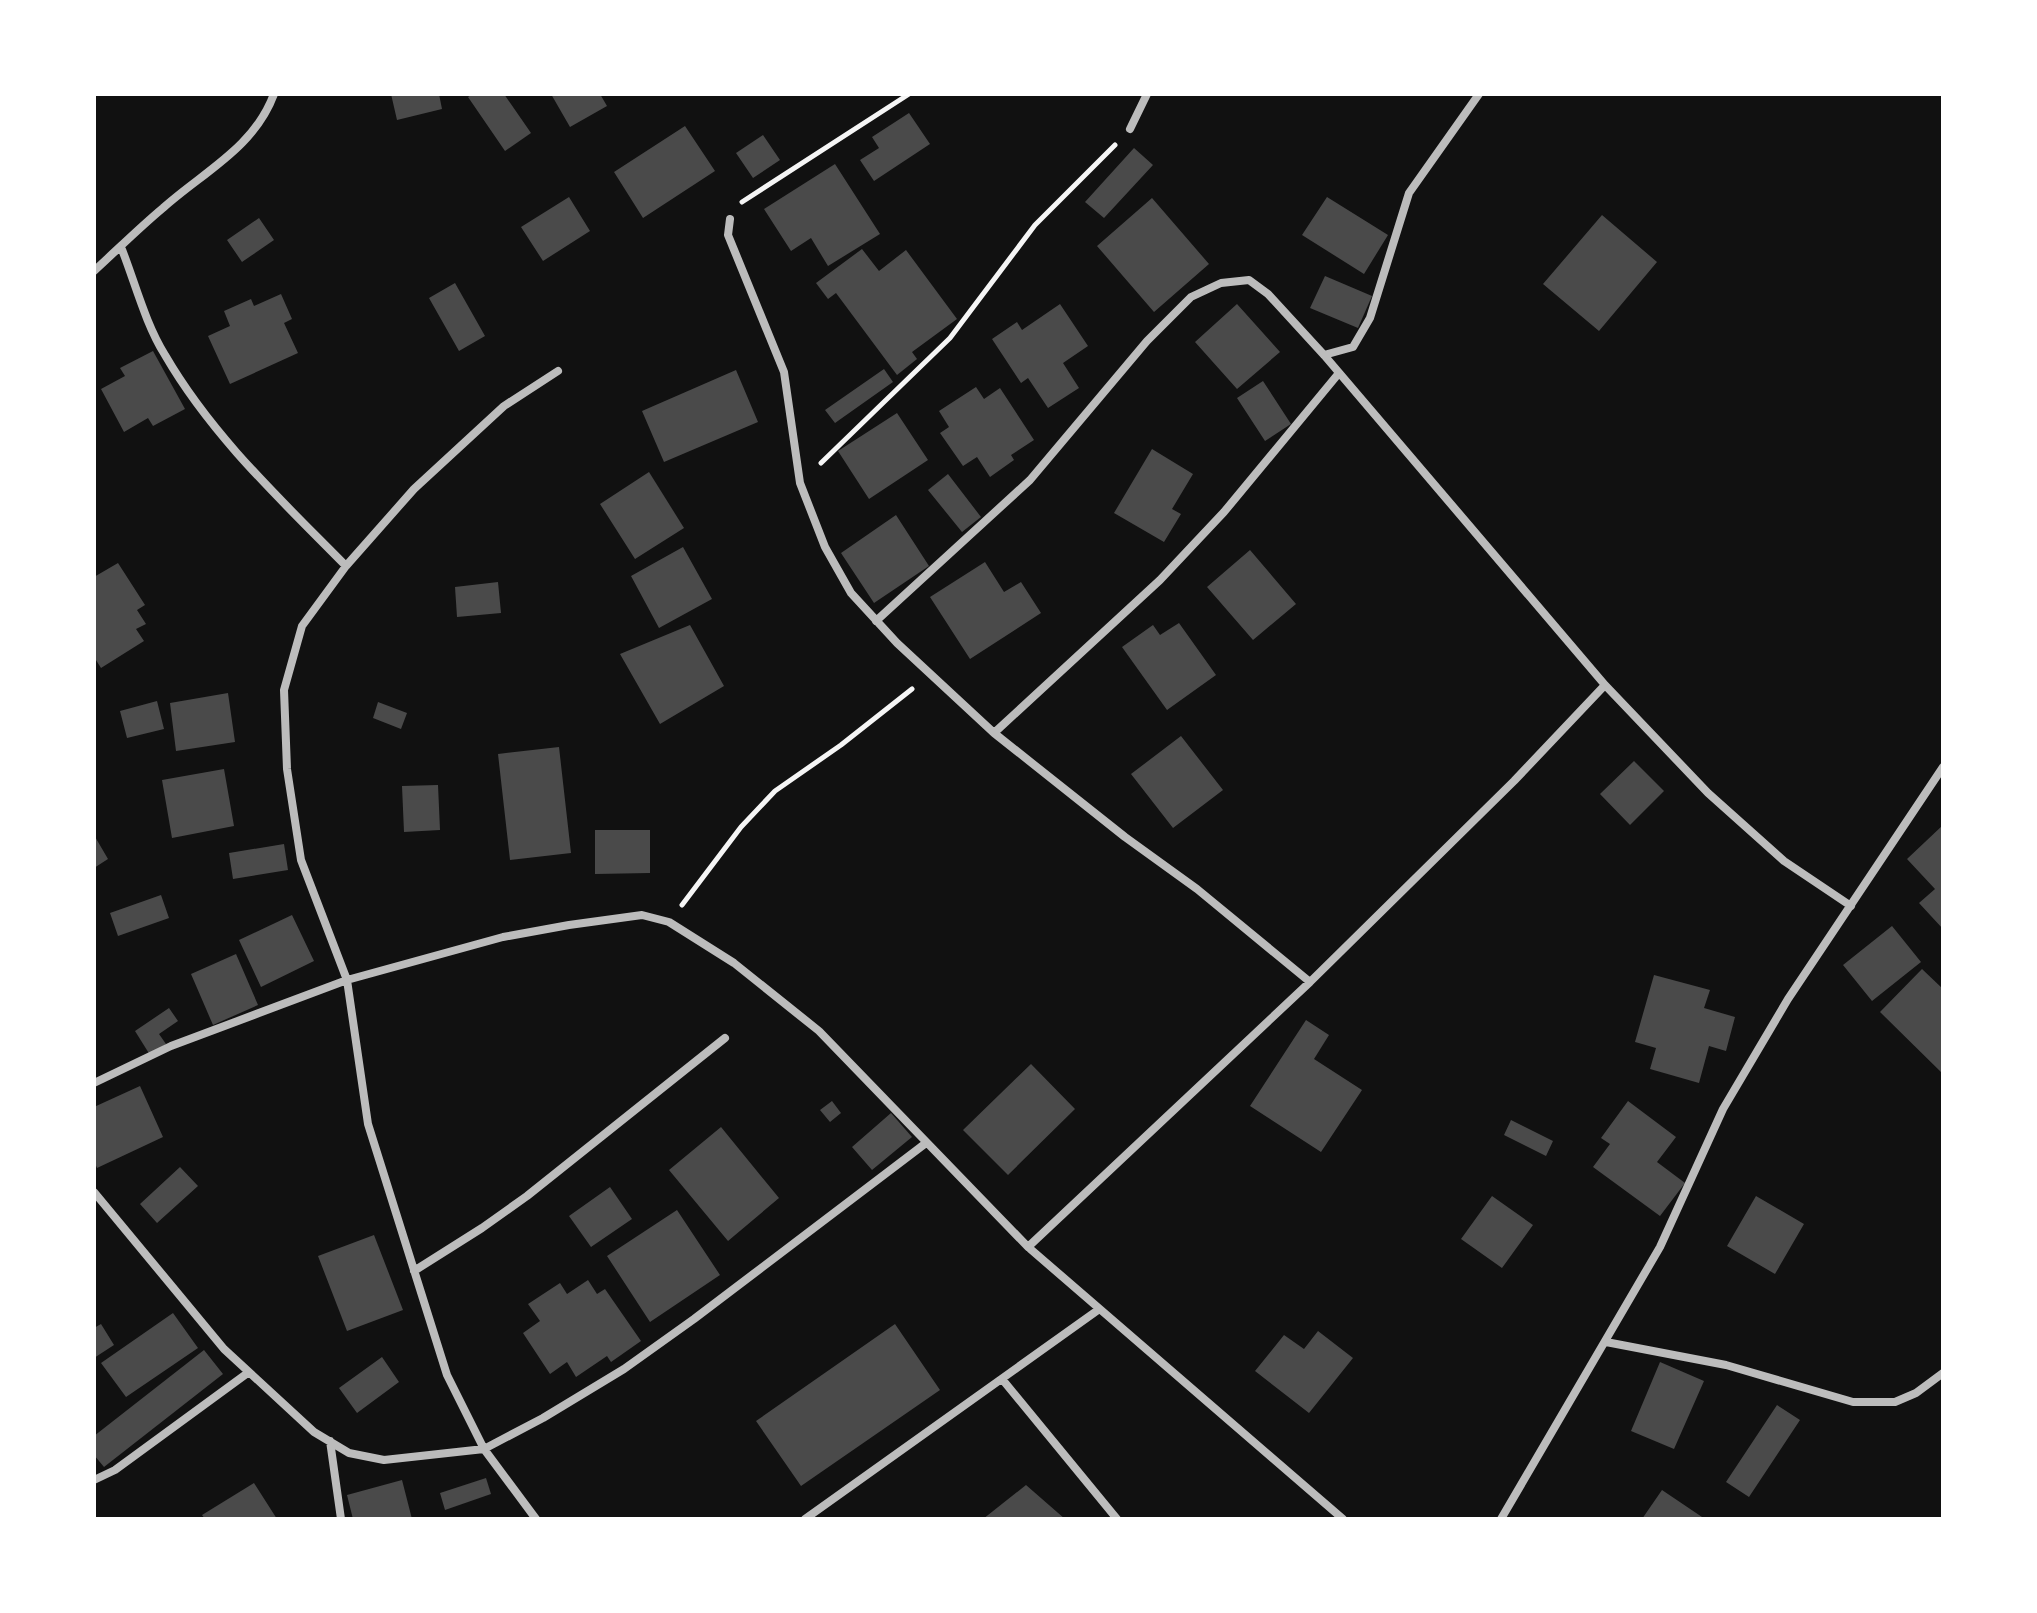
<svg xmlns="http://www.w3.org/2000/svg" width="2037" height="1613" viewBox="0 0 2037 1613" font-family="'IBM Plex Serif',serif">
<rect width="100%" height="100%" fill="#111"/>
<path fill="#4a4a4a" d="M 391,94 L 439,94 L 442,109 L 397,120 Z
M 473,94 L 504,94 L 531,133 L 505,151 L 468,97 Z
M 551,94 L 600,94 L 607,106 L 570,127 Z
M 909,113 L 930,144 L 874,181 L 860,160 L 879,148 L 872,137 Z
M 685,126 L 715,171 L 643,218 L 614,172 Z
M 763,135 L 780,160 L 753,178 L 736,153 Z
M 1134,148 L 1153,165 L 1104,218 L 1085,202 Z
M 835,164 L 880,234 L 828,266 L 811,238 L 791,251 L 764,209 Z
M 569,197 L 590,231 L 543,261 L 521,227 Z
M 1327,197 L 1388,235 L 1364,274 L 1302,235 Z
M 1152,198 L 1209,264 L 1154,312 L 1097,246 Z
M 1602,215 L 1657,262 L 1599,331 L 1543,284 Z
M 259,218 L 274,240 L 242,262 L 227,240 Z
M 862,249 L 879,271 L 906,250 L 957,319 L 912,352 L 917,359 L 897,375 L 836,293 L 828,299 L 816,283 Z
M 1325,276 L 1372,296 L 1358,328 L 1310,308 Z
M 455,283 L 485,336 L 459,351 L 429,298 Z
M 281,294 L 292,319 L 284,323 L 298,353 L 230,384 L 208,336 L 230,326 L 224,311 L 251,299 L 254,306 Z
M 1060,304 L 1088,346 L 1063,363 L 1079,388 L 1048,408 L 1028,378 L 1021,383 L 992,339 L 1017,322 L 1022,330 Z
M 1237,304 L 1280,352 L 1237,389 L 1195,342 Z
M 153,351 L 185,409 L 153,426 L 148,418 L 124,432 L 101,389 L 125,376 L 120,368 Z
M 884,369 L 893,382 L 835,423 L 825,410 Z
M 736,370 L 758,422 L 664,462 L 642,411 Z
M 1263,381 L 1291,424 L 1265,441 L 1237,398 Z
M 976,387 L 984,399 L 1000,388 L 1034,440 L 1011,455 L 1014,460 L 990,477 L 977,457 L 963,466 L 940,433 L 949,427 L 939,411 Z
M 897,413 L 928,460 L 869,499 L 838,451 Z
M 1152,449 L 1193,474 L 1172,509 L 1181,514 L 1164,542 L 1114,513 Z
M 649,472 L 684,528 L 635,559 L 600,504 Z
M 948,474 L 981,517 L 962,532 L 928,490 Z
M 896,515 L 929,566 L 874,603 L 841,553 Z
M 683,547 L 712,599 L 659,628 L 631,576 Z
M 1250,550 L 1296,604 L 1253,640 L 1207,587 Z
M 985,562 L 1004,592 L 1021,582 L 1041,613 L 970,659 L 930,597 Z
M 118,563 L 145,605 L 137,610 L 146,624 L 136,629 L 144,641 L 101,668 L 94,657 L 94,577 Z
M 498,582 L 501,613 L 457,617 L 455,587 Z
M 1179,623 L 1216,675 L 1167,710 L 1122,647 L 1153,625 L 1160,635 Z
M 690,625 L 724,686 L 660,724 L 620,654 Z
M 228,693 L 235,742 L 176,751 L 170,703 Z
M 157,701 L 164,729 L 127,738 L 120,711 Z
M 378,702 L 407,713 L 401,729 L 373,718 Z
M 1181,736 L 1223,790 L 1173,828 L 1131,774 Z
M 559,747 L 571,853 L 510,860 L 498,754 Z
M 1634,761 L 1664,791 L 1630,825 L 1600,794 Z
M 224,769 L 234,826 L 172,838 L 162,780 Z
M 438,785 L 440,830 L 404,832 L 402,786 Z
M 1943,825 L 1943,929 L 1919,903 L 1935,889 L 1907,859 Z
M 595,830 L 650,830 L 650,873 L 595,874 Z
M 94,835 L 108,859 L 94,868 Z
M 284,844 L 288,870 L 233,879 L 229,853 Z
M 161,895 L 169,918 L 118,936 L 110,913 Z
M 292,915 L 314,961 L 261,987 L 239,940 Z
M 1892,926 L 1921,962 L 1872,1001 L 1843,965 Z
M 236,954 L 258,1005 L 213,1025 L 191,974 Z
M 1922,969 L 1943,989 L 1943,1074 L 1880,1012 Z
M 1654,975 L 1710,990 L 1704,1008 L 1735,1017 L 1726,1051 L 1709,1046 L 1699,1083 L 1650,1069 L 1656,1048 L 1635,1042 Z
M 169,1008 L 178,1021 L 159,1034 L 166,1044 L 150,1055 L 135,1031 Z
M 1306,1020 L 1329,1035 L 1314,1059 L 1362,1090 L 1321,1152 L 1250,1106 Z
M 1031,1064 L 1075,1109 L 1008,1175 L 963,1130 Z
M 140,1086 L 163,1137 L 97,1168 L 94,1161 L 94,1107 Z
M 832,1101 L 841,1113 L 830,1122 L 820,1110 Z
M 1628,1101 L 1676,1137 L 1657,1162 L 1685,1183 L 1660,1216 L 1593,1167 L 1610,1144 L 1601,1138 Z
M 891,1113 L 912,1137 L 872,1170 L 852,1147 Z
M 1511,1120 L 1553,1141 L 1546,1156 L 1504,1135 Z
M 721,1127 L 779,1198 L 728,1241 L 669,1170 Z
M 180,1167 L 198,1186 L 157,1223 L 140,1204 Z
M 610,1187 L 632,1219 L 591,1247 L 569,1216 Z
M 1492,1196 L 1533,1225 L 1502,1268 L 1461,1239 Z
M 1756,1196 L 1804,1224 L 1775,1274 L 1727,1246 Z
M 677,1210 L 720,1275 L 650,1322 L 607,1256 Z
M 374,1235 L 403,1310 L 347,1331 L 318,1256 Z
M 588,1280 L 597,1294 L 605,1289 L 641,1341 L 611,1362 L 607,1356 L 576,1377 L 567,1362 L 550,1374 L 523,1333 L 540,1321 L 528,1304 L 560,1283 L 567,1294 Z
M 173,1313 L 198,1348 L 126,1397 L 101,1363 Z
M 101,1324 L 114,1345 L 94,1358 L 94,1328 Z
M 895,1324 L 940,1390 L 801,1486 L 756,1421 Z
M 1318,1331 L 1353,1358 L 1309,1413 L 1255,1371 L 1284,1335 L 1304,1349 Z
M 204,1350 L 223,1374 L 104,1467 L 94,1455 L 94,1436 Z
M 382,1357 L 399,1382 L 357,1413 L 339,1388 Z
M 1660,1362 L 1704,1381 L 1674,1449 L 1631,1431 Z
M 1777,1405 L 1800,1420 L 1749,1497 L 1726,1482 Z
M 486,1478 L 491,1494 L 445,1510 L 440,1493 Z
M 402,1480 L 412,1519 L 353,1519 L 347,1495 Z
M 254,1483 L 277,1519 L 205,1519 L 202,1515 Z
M 1026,1485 L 1065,1519 L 983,1519 Z
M 1662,1490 L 1705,1519 L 1642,1519 Z"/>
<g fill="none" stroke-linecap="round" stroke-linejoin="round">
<path stroke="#f5f5f5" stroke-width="5" d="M 742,202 L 909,94
M 821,463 L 950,338 L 1035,225 L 1115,145
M 682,905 L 741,827 L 775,791 L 841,745 L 912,689"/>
<path stroke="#bcbcbc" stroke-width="8" d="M 1130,129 L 1147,94
M 730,219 L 728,235 L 784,372 L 800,483 L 825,547 L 851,593 L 897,643 L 994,733 L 1125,837 L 1197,889 L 1310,982
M 121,247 C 135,282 145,323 165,355 C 212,436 281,500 346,566
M 94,271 C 117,250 139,228 163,208 C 203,172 254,148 274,94
M 1324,355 L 1353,347 L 1370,318 L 1409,193 L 1479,94
M 876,621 L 1030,480 L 1147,341 L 1191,297 L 1221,283 L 1249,280 L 1268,294 L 1324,355 L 1605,685 L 1708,793 L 1784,861 L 1851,906
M 994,733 L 1160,580 L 1224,512 L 1339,373
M 94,1083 L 171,1046 L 347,980 L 503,937 L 569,925 L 642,915 L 669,922 L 734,963 L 819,1031 L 1028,1247 L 1343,1519
M 94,1192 L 224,1349 L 314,1432 L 349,1453 L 384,1460 L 484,1449 L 543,1418 L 624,1369 L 694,1319 L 926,1143
M 1028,1247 L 1310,982 L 1514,781 L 1605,685
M 414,1271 L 482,1228 L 527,1196 L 725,1038
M 1606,1342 L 1726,1365 L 1853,1402 L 1895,1402 L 1916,1393 L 1943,1373
M 1002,1379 L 1117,1519
M 330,1441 L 341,1519
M 94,1480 L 115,1470 L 249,1372
M 536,1519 L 484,1449 L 447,1375 L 368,1124 L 347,980 L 301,860 L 287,769 L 284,690 L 302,626 L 346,566 L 414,489 L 504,406 L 558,371
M 805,1519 L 1098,1310
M 1501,1519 L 1660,1247 L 1723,1109 L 1788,999 L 1943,767"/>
</g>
<rect width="2037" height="1613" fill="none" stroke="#ffffff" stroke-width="192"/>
</svg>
